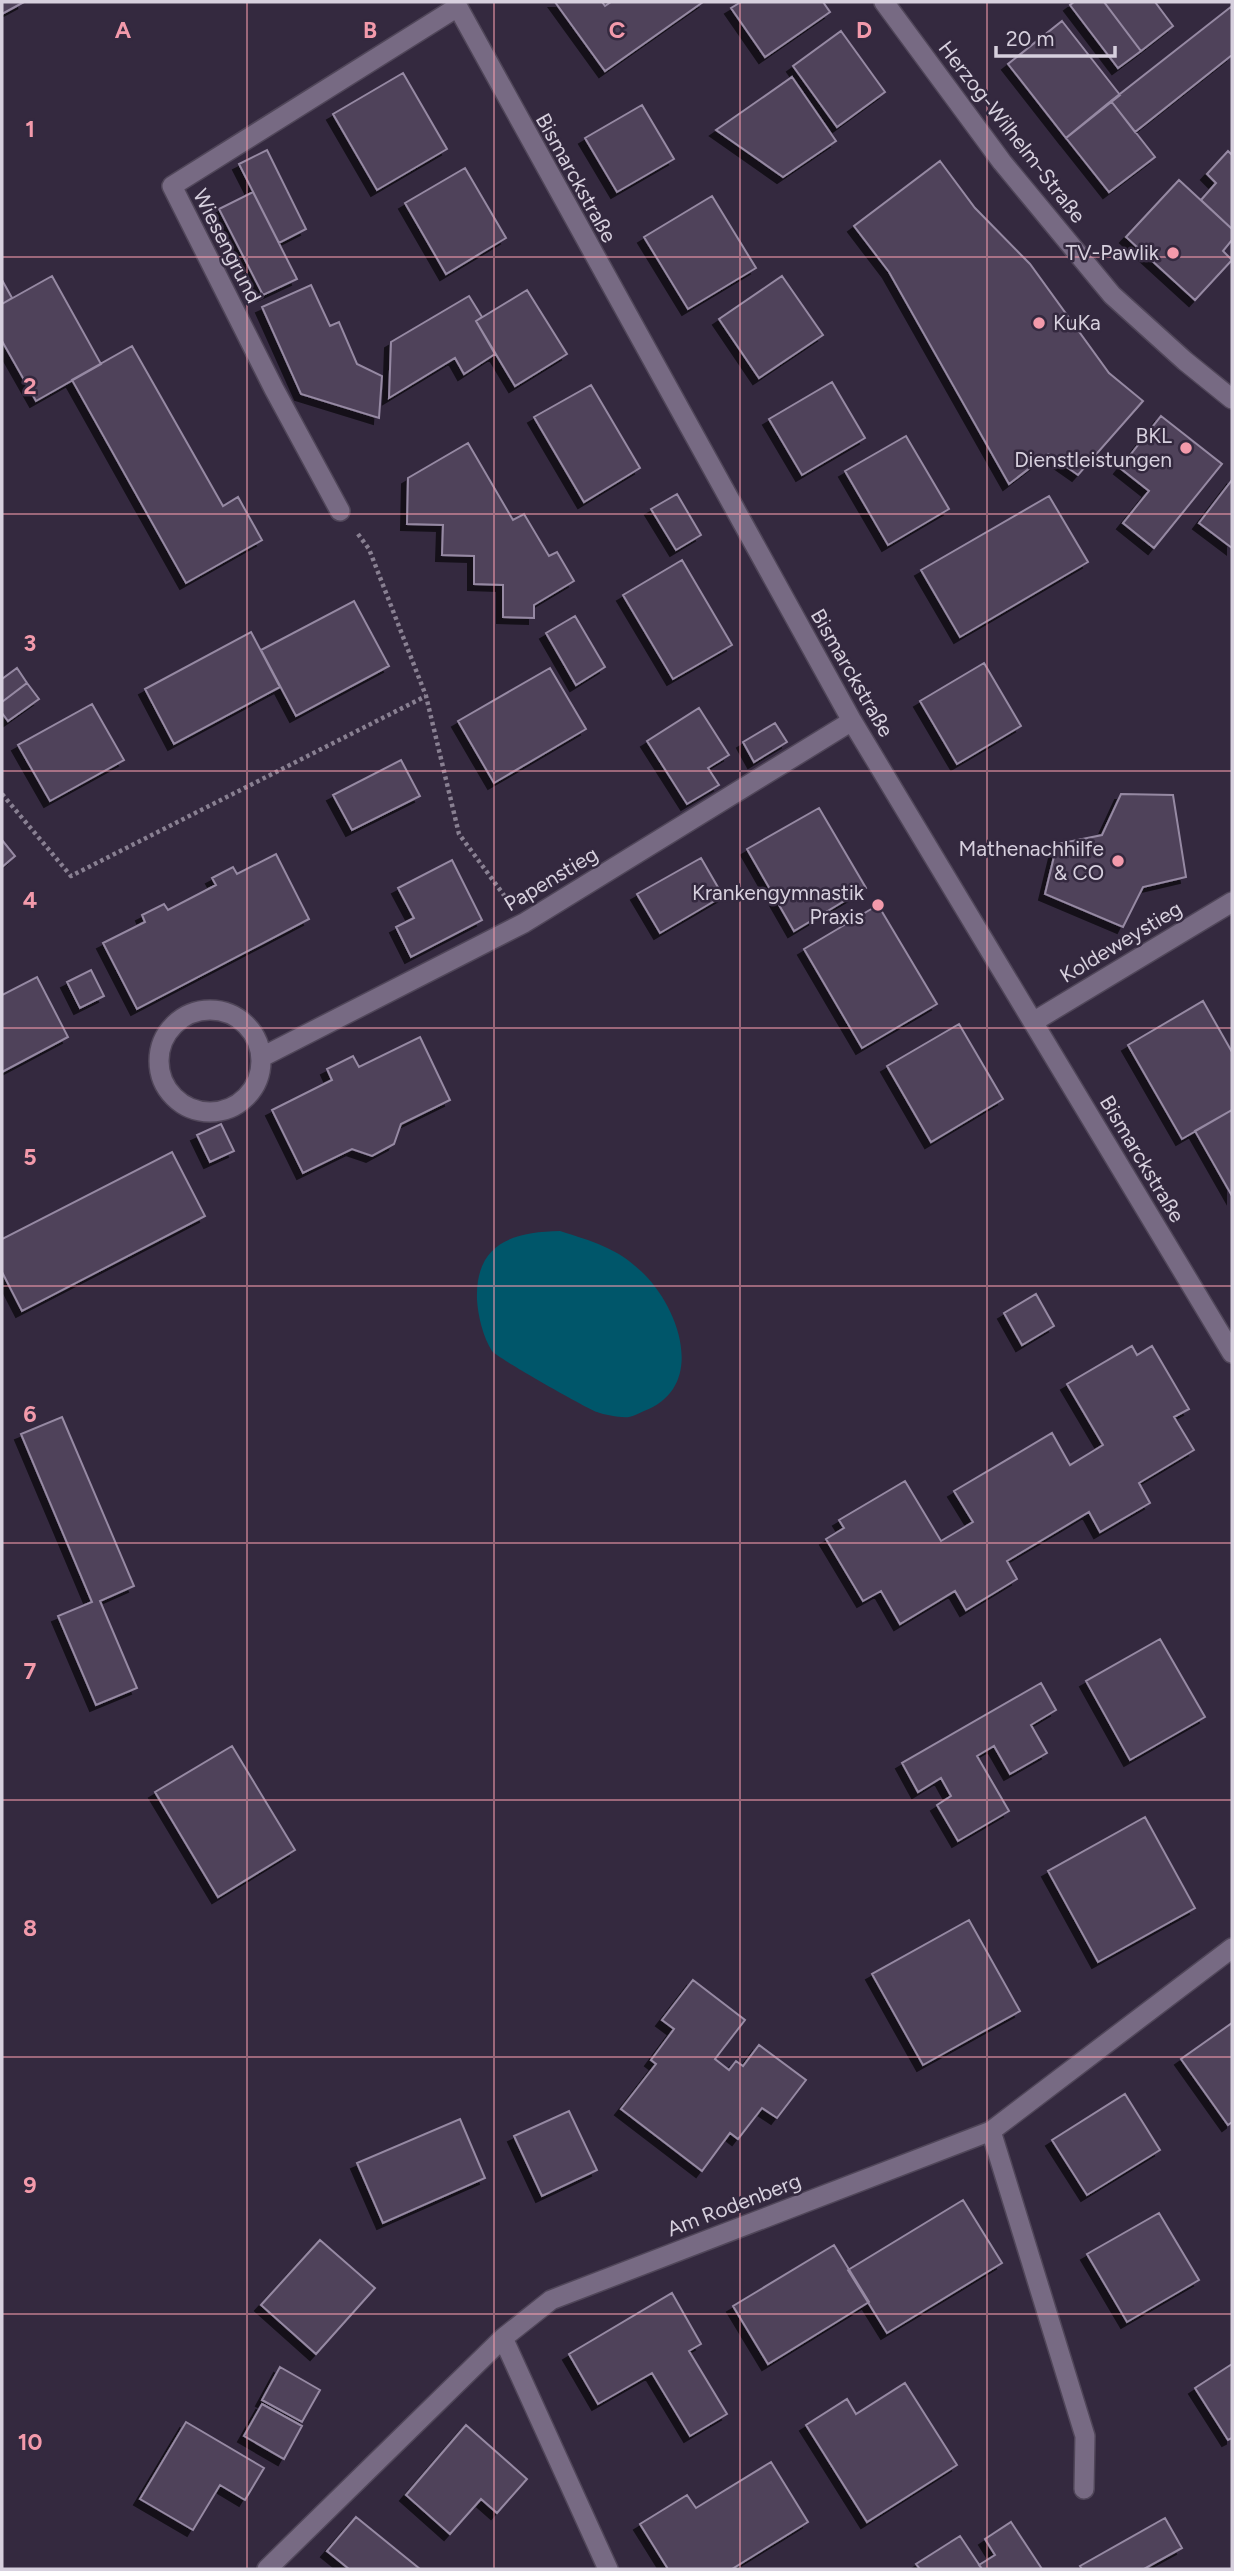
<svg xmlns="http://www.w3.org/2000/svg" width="1234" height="2571" viewBox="0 0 1234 2571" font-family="Figtree,sans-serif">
<defs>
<filter id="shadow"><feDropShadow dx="-6" dy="6" stdDeviation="0" flood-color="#0009"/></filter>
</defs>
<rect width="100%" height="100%" fill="#34293f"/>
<path fill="#00566a" d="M 560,1231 C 594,1242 618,1248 644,1274 C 681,1311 706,1388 644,1411 C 639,1413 634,1416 629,1417 C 621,1418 605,1415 597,1412 C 586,1408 496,1357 492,1351 C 483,1337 478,1316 477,1300 C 475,1244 511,1232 560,1231 Z"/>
<path fill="#4f435a" stroke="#9689a3" stroke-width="2" filter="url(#shadow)" d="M 2,2 L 24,2 L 2,14 Z
M 555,2 L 602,2 L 605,6 L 611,2 L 703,2 L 605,71 Z
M 741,2 L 823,2 L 830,12 L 765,57 L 731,8 Z
M 1074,2 L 1104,2 L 1141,51 L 1118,68 L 1070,5 Z
M 1104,2 L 1155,2 L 1173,26 L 1141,51 Z
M 1232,6 L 1232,55 L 1135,132 L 1111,101 Z
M 1062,21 L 1120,95 L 1066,138 L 1008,64 Z
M 841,31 L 885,92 L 837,127 L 793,66 Z
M 403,73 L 447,149 L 377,190 L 333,114 Z
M 792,77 L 836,141 L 783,177 L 716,130 Z
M 1111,101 L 1155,157 L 1109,192 L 1066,138 Z
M 642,105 L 674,159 L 617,192 L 585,138 Z
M 267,150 L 306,229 L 279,243 L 239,164 Z
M 1228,151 L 1232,155 L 1232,229 L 1201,200 L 1216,183 L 1207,174 Z
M 940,161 L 975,208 L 1030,264 L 1109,373 L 1143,401 L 1078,475 L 1048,454 L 1009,484 L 889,272 L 854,226 Z
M 465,168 L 506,238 L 446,274 L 405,203 Z
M 1179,180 L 1232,229 L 1232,240 L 1223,251 L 1232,260 L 1195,300 L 1126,237 Z
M 253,192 L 297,279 L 263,295 L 219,209 Z
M 712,196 L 756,268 L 688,309 L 644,237 Z
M 52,276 L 101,364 L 36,401 L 2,341 L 2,304 Z
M 782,276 L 823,335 L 759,378 L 719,319 Z
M 2,280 L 12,298 L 2,304 Z
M 311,285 L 330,326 L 339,322 L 357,364 L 382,376 L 379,418 L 301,394 L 262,307 Z
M 527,290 L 567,354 L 515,386 L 476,321 Z
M 469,296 L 482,317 L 476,321 L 495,354 L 464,374 L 455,358 L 389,398 L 391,342 Z
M 132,346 L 223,506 L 238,497 L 262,540 L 186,583 L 72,380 Z
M 832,382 L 865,438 L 802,475 L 769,419 Z
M 591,385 L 640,468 L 584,502 L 534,417 Z
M 1161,416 L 1222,464 L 1154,548 L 1123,523 L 1149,491 L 1120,468 Z
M 906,436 L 949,509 L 888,545 L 845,471 Z
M 468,443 L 513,520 L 524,514 L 549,556 L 557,552 L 574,581 L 534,605 L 534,618 L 503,617 L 503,585 L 474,584 L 474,556 L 442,555 L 443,525 L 407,524 L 408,478 Z
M 1232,480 L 1232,548 L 1199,523 Z
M 677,494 L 701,535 L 676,550 L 651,509 Z
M 1049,496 L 1088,562 L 960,637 L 921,570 Z
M 682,560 L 732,645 L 673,679 L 623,595 Z
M 354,601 L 389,666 L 296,716 L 261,650 Z
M 575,616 L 605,667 L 576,685 L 546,633 Z
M 251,632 L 280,687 L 174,744 L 145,689 Z
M 984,663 L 1021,726 L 957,764 L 920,701 Z
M 17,668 L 27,683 L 2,702 L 2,679 Z
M 550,668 L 586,729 L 494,783 L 458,721 Z
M 27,683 L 39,699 L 8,721 L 2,713 L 2,702 Z
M 92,704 L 124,760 L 50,801 L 18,745 Z
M 699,708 L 729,755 L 708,768 L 719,785 L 687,804 L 647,741 Z
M 775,723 L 787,742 L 754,762 L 743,742 Z
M 401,760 L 420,796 L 352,830 L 333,795 Z
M 1121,794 L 1173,795 L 1186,877 L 1143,887 L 1123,927 L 1045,894 L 1057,844 L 1102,835 Z
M 819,808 L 866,888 L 794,931 L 747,849 Z
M 2,840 L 15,856 L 2,867 Z
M 276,854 L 309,919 L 137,1009 L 103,943 L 145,922 L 142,915 L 164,904 L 168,910 L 216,885 L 212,878 L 233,867 L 237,874 Z
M 701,858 L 723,896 L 660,933 L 637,894 Z
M 452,860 L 482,920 L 411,957 L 396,927 L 414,918 L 398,888 Z
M 878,905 L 937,1004 L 862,1048 L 804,949 Z
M 91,970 L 104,996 L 80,1008 L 67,982 Z
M 37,977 L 68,1037 L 2,1072 L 2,995 Z
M 1203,1001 L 1232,1052 L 1232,1110 L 1182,1139 L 1128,1045 Z
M 959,1024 L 1003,1099 L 931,1142 L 887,1066 Z
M 420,1037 L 450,1100 L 401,1124 L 394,1144 L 372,1156 L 352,1149 L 303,1173 L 272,1110 L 332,1080 L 327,1069 L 353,1056 L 359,1067 Z
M 1232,1110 L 1232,1196 L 1195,1131 Z
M 221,1124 L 234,1151 L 210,1162 L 197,1135 Z
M 172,1152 L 205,1216 L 22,1311 L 2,1272 L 2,1239 Z
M 1036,1294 L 1054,1326 L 1022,1345 L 1004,1313 Z
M 1132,1346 L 1137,1355 L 1152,1346 L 1189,1409 L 1174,1417 L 1194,1450 L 1139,1483 L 1150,1503 L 1100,1532 L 1089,1512 L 1007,1561 L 1017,1579 L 966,1610 L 955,1591 L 900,1624 L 881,1591 L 863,1601 L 826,1539 L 844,1528 L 839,1520 L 905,1481 L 941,1541 L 973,1522 L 954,1491 L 1052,1433 L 1070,1465 L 1103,1445 L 1067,1384 Z
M 62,1417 L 134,1586 L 100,1601 L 137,1688 L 96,1705 L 58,1616 L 92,1602 L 21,1434 Z
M 1160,1639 L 1205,1717 L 1130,1760 L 1086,1681 Z
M 1041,1683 L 1056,1710 L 1031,1725 L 1047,1753 L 1010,1774 L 994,1746 L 977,1756 L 1009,1811 L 958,1841 L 937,1805 L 951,1796 L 941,1778 L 918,1792 L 902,1763 Z
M 232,1746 L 295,1850 L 218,1897 L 155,1792 Z
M 1145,1817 L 1195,1908 L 1098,1962 L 1048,1871 Z
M 969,1920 L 1020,2011 L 923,2065 L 872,1974 Z
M 693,1980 L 745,2020 L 715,2059 L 729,2070 L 736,2061 L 743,2066 L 759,2045 L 806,2080 L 777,2118 L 762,2108 L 738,2139 L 730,2133 L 702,2171 L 621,2109 L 656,2064 L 651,2060 L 674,2029 L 662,2020 Z
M 1232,2023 L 1232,2122 L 1228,2125 L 1181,2059 Z
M 1125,2094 L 1160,2150 L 1087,2195 L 1052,2140 Z
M 569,2111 L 597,2170 L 542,2196 L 514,2136 Z
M 460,2119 L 485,2178 L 383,2223 L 357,2163 Z
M 963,2200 L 1002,2263 L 887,2333 L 848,2270 Z
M 1159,2213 L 1199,2280 L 1127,2322 L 1087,2254 Z
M 320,2240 L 375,2288 L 316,2354 L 261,2305 Z
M 834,2245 L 869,2302 L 768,2364 L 733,2306 Z
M 672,2293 L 701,2344 L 689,2351 L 727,2414 L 690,2436 L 652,2373 L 598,2404 L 569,2354 Z
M 1232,2364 L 1232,2438 L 1228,2440 L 1195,2388 Z
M 280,2367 L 320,2390 L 302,2422 L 262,2400 Z
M 905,2383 L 957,2465 L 867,2522 L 806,2425 L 847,2399 L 856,2414 Z
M 262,2404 L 302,2426 L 284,2459 L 244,2436 Z
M 186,2422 L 264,2468 L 245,2500 L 220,2485 L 193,2530 L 140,2499 Z
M 466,2425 L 527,2479 L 497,2513 L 481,2499 L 450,2534 L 406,2495 Z
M 771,2462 L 808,2522 L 732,2569 L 668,2569 L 640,2524 L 687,2495 L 696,2508 Z
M 356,2517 L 420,2569 L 349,2569 L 327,2551 Z
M 1165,2518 L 1182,2548 L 1144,2569 L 1082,2569 L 1080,2566 Z
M 1011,2522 L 1042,2569 L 982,2569 L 979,2565 L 995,2555 L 985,2539 Z
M 960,2536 L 982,2569 L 920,2569 L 916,2564 Z"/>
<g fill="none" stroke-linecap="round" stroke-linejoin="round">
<defs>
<path id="minor" d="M 455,2 L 852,721 L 1232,1353
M 884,2 L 1002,162 L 1112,295 L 1185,361 L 1232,399
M 340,511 L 274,389 L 172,186 L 456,8
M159 1061a51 51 0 1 1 102 0a51 51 0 1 1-102 0Z
M 1033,1022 L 1232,902
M 262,1057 L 524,923 L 852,721
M 991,2131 L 1085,2436 L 1084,2489
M 503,2338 L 608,2569
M 267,2569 L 503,2338 L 551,2300 L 991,2131 L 1232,1948"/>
</defs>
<use href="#minor" stroke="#504659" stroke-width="22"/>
<path stroke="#898092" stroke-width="4.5" stroke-dasharray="3.5 3.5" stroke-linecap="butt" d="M 358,534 L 369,549 L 426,696 L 459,834 L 506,898
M 2,794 L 71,876 L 426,696"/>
<use href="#minor" stroke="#776a83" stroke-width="19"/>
</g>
<path fill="none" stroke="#f39aab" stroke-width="2" stroke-opacity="0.55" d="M 247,2 L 247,2569M 494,2 L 494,2569M 740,2 L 740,2569M 987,2 L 987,2569M 2,257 L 1232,257M 2,514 L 1232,514M 2,771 L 1232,771M 2,1028 L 1232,1028M 2,1286 L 1232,1286M 2,1543 L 1232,1543M 2,1800 L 1232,1800M 2,2057 L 1232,2057M 2,2314 L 1232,2314"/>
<g fill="#f39aab" stroke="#34293f" stroke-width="2.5">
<circle cx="1173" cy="253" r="7"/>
<circle cx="1039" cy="323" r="7"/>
<circle cx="1186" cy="448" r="7"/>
<circle cx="1118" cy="861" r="7"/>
<circle cx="878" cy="905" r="7"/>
</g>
<g text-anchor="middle" stroke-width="5" stroke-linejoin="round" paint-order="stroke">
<g font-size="21" fill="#d7d0de" stroke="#34293f">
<text transform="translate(1012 132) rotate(52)" y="7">Herzog-Wilhelm-Straße</text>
<text transform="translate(576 178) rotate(61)" y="7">Bismarckstraße</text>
<text transform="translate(227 246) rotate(63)" y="7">Wiesengrund</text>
<text transform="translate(852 673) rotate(60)" y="7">Bismarckstraße</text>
<text transform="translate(551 879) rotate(-31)" y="7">Papenstieg</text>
<text transform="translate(1121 942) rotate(-31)" y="7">Koldeweystieg</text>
<text transform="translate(1142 1159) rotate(59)" y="7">Bismarckstraße</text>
<text transform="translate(734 2205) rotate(-21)" y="7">Am Rodenberg</text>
</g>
<g font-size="21" fill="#d7d0de" stroke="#34293f" text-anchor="end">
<text x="1159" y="260">TV-Pawlik</text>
<text x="1053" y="330" text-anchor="start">KuKa</text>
<text x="1172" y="443">BKL<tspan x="1172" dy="24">Dienstleistungen</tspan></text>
<text x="1104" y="856">Mathenachhilfe<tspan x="1104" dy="24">&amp; CO</tspan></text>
<text x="864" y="900">Krankengymnastik<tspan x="864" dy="24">Praxis</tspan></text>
</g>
</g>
<g font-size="23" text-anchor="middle" font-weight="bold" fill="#f39aab" stroke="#34293f" stroke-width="5" stroke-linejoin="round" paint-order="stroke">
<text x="123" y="38">A</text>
<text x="370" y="38">B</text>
<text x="617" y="38">C</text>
<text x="864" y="38">D</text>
<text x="30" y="137">1</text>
<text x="30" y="394">2</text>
<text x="30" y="651">3</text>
<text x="30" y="908">4</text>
<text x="30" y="1165">5</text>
<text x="30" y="1422">6</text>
<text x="30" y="1679">7</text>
<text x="30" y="1936">8</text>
<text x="30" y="2193">9</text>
<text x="30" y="2450">10</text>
</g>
<rect width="1234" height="2571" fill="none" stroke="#d7d0de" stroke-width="7"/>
<path d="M996 46v10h119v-10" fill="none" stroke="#d7d0de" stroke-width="3.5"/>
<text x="1006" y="46" font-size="21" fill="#d7d0de" stroke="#34293f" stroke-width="5" paint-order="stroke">20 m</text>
</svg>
